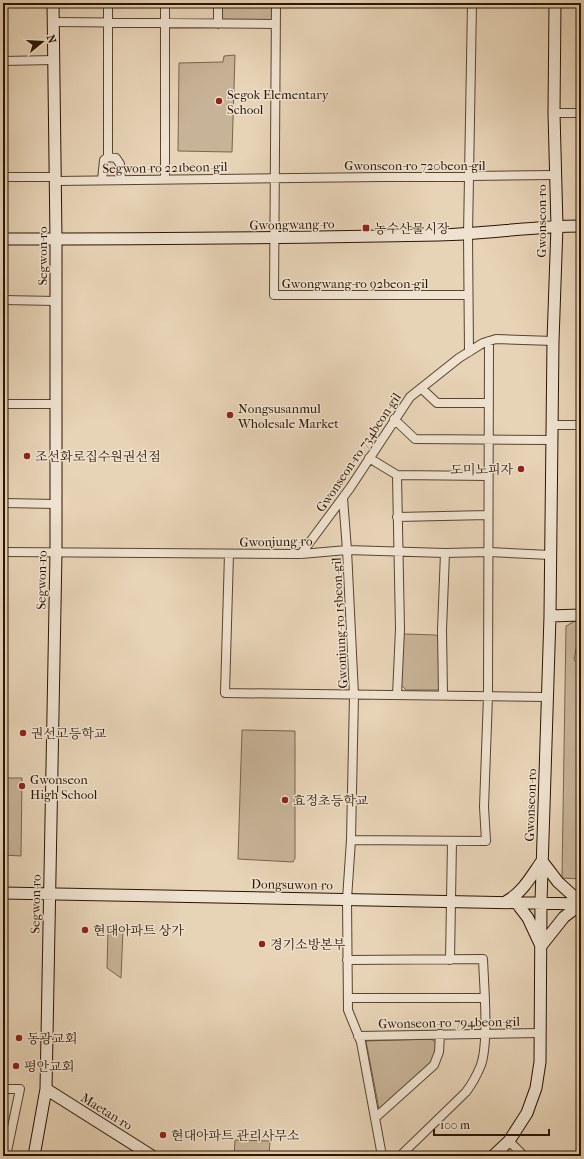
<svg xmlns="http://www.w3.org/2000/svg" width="584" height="1159" viewBox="0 0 584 1159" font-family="'IM FELL French Canon','Noto Serif KR',serif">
<rect width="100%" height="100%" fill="#e7d3b6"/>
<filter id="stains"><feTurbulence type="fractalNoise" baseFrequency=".005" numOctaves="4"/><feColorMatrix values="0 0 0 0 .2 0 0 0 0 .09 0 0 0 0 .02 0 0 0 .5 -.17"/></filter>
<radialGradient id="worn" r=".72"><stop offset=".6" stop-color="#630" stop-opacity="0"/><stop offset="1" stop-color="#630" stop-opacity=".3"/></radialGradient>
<path fill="#c7b397" stroke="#79644c" d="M 222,3 L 274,3 L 274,20 L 222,21 Z
M 235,55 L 232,152 L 178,151 L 179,63 L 223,62 L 224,56 Z
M 581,619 C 581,633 576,646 574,660 L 581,665 L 581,879 L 562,878 L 566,626 L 577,620 Z
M 405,634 L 436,635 L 440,640 L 440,686 L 438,690 L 406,690 L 401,685 L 402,637 Z
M 242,730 L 295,731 L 295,858 L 293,862 L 238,859 Z
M 3,778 L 22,778 L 21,856 L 3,855 Z
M 108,930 L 123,930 L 121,978 L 107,968 Z
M 431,1039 L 437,1043 L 432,1061 L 384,1108 L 379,1109 L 366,1041 Z
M 235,1140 L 270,1141 L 269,1156 L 234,1156 Z"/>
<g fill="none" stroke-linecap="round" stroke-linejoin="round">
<defs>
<path id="street" d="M 165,3 L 165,179
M 218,3 L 218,24
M 276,3 L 274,295 L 468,295
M 53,22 L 276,24
M 3,61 L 54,60
M 554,113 L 581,113
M 108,157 L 108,3
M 3,177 L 56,177
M 102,180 L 104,160 L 108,157 L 116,158 L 120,164 L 121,180
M 56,181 L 555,175
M 3,300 L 56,301
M 469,352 L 468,235 L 472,3
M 421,388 L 437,403 L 488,403
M 3,404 L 56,404
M 394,419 L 415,439 L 552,440
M 552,425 L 581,425
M 369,458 L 397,475 L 400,629 L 397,695
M 397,475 L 488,476
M 343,498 L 347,550 L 354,695 L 351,840 L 347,899 L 348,1010 L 361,1042 L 382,1156
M 3,503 L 56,504
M 397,517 L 488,515
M 3,552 L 301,554 L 347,550 L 445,553 L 489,552 L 550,555
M 229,554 L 225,693 L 547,697
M 301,554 L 350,488 L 410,397 L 459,358 L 483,343 L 496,339 L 553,341
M 443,695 L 442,630 L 445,553
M 351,840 L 486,841 L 484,807 L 488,696 L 489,341
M 347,960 L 483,959 C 484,986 489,1041 481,1065 C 477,1075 472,1084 466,1092 L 400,1156
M 450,960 L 452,841
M 348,998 L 484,998
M 358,1036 L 540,1033
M 3,1089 L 20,1089 L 6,1156
M 375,1118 L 434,1065 L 439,1052 L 440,1034
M 509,1141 L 524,1156"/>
<path id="secondary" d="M 3,239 C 148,239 294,238 439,235 C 487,234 534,226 581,226
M 550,616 L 581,615
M 3,893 L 581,904
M 507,901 C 523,892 532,875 542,861 L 558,882 L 581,903
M 515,901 L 528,918 L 541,946 L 564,917 L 581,904
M 46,1089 L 152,1156
M 34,1156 L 46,1089 L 56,552 L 56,239 L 53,3
M 493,1156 L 509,1141 L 527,1113 L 536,1088 L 540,1062 L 541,902 L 550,616 L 553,341 L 557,226 L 554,113 L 555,3"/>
</defs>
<use href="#street" stroke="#5a442e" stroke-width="10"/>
<use href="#secondary" stroke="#2b1500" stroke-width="13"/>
<use href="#street" stroke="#efe2d0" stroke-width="8"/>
<use href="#secondary" stroke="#efe2d0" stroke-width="11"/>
</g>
<g fill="#8f2418" stroke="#efe2d0" stroke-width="1.5">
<circle cx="219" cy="101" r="4"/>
<rect x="362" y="224" width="8" height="8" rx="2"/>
<circle cx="230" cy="415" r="4"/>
<circle cx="27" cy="456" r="4"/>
<circle cx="521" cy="469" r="4"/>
<circle cx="23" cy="733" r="4"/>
<circle cx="22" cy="786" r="4"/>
<circle cx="285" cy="800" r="4"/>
<circle cx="85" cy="930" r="4"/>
<circle cx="262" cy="944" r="4"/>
<circle cx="19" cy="1038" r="4"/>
<circle cx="16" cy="1066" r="4"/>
<circle cx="163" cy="1135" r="4"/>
</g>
<g text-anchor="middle" stroke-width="3" stroke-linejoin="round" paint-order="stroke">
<g font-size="13" fill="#2b1500" stroke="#efe2d0" text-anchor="start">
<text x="227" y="99">Segok Elementary<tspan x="227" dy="15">School</tspan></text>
<text x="374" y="233">농수산물시장</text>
<text x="238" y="413">Nongsusanmul<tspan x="238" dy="15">Wholesale Market</tspan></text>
<text x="35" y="461">조선화로집수원권선점</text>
<text x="513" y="474" text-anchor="end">도미노피자</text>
<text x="31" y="738">권선고등학교</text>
<text x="30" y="784">Gwonseon<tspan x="30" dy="15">High School</tspan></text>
<text x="293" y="805">효정초등학교</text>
<text x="93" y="935">현대아파트 상가</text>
<text x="270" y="949">경기소방본부</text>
<text x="27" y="1043">동광교회</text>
<text x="24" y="1071">평안교회</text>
<text x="171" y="1140">현대아파트 관리사무소</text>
</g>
<g font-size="13" fill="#2b1500" stroke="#efe2d0">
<text x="415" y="170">Gwonseon-ro 720beon-gil</text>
<text transform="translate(165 167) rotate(-1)" y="5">Segwon-ro 221beon-gil</text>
<text transform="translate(541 221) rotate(-90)" y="5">Gwonseon-ro</text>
<text transform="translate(292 224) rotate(-1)" y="5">Gwongwang-ro</text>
<text transform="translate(42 256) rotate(-90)" y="5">Segwon-ro</text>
<text x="355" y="288">Gwongwang-ro 92beon-gil</text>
<text transform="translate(358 452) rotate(-56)" y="5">Gwonseon-ro 734beon-gil</text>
<text transform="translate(276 541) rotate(-1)" y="5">Gwonjung-ro</text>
<text transform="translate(41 580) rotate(-89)" y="5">Segwon-ro</text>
<text transform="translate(339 623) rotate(-93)" y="5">Gwonjung-ro 15beon-gil</text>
<text transform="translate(530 805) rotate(-88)" y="5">Gwonseon-ro</text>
<text transform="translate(292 884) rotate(1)" y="5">Dongsuwon-ro</text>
<text transform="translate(35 904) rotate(-89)" y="5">Segwon-ro</text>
<text transform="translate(449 1022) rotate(-1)" y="5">Gwonseon-ro 794beon-gil</text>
<text transform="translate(107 1111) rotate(32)" y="5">Maetan-ro</text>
</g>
</g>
<rect width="584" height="1159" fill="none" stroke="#e7d3b6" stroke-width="16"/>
<rect x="4" y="4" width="576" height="1151" fill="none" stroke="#2b1500" stroke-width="2"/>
<rect x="8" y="8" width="568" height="1143" fill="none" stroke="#2b1500"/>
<g transform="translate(42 42) rotate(72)" stroke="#efe2d0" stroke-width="3" paint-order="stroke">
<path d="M0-3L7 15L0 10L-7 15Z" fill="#2b1500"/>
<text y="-6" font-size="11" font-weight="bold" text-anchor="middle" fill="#2b1500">N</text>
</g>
<path d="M434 1129v6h115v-6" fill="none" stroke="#2b1500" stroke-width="2"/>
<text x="440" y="1129" font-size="12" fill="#2b1500" stroke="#efe2d0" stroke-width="3" paint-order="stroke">100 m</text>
<rect width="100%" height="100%" filter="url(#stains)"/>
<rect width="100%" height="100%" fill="url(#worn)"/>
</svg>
